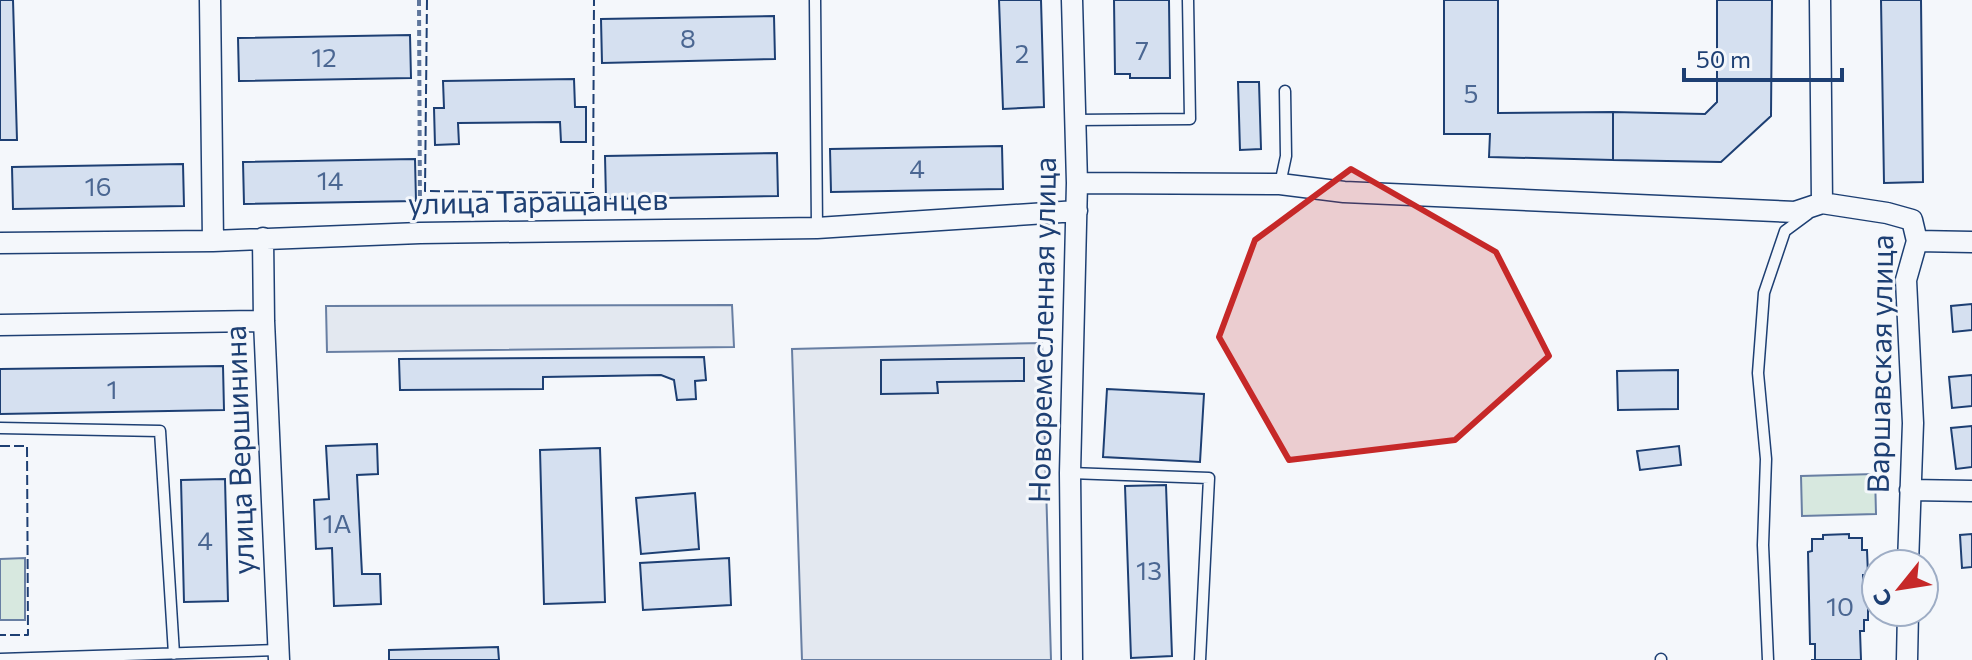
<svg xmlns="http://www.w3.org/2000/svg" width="1972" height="660" viewBox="0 0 1972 660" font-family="Commissioner,sans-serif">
<rect width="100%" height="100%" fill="#f4f7fb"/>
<path fill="#d7e8df" stroke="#687fa3" stroke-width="2" d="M 1875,474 L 1876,514 L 1802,516 L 1801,476 Z
M 25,558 L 25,620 L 0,620 L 0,559 Z"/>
<path fill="#e3e8f0" stroke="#687fa3" stroke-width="2" d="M 732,305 L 734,347 L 327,352 L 326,306 Z
M 1042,343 L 1051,660 L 802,660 L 792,349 Z"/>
<path fill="#d5e0f0" stroke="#1d3f73" stroke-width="2" d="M 0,0 L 13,0 L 17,140 L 0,140 Z
M 999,0 L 1041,0 L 1044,107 L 1003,109 Z
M 1114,0 L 1169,0 L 1170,78 L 1130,78 L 1130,74 L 1115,74 Z
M 1444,0 L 1498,0 L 1498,113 L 1613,112 L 1613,160 L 1489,157 L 1490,134 L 1444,134 Z
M 1717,0 L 1772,0 L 1771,116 L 1721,162 L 1613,160 L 1613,112 L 1705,114 L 1717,102 Z
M 1881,0 L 1921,0 L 1923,182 L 1884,183 Z
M 774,16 L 775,59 L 602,63 L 601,19 Z
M 410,35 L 411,78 L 239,81 L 238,38 Z
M 574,79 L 575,107 L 586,107 L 586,142 L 561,142 L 560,122 L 458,123 L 459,144 L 435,145 L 434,108 L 444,108 L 443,81 Z
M 1238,82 L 1259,82 L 1261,149 L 1240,150 Z
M 1002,146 L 1003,189 L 831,192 L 830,149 Z
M 777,153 L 778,196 L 606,199 L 605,156 Z
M 415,159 L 416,201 L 244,204 L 243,162 Z
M 183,164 L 184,206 L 13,209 L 12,167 Z
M 1972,304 L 1972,330 L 1953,332 L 1951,306 Z
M 704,357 L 706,380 L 695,381 L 696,399 L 677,400 L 674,380 L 661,375 L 543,377 L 543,389 L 400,390 L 399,359 Z
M 1024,358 L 1024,381 L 937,382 L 938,393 L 881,394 L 881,360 Z
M 223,366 L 224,410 L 0,414 L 0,369 Z
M 1678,370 L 1678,409 L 1618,410 L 1617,371 Z
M 1972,375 L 1972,406 L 1952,408 L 1949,377 Z
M 1107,389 L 1204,394 L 1200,462 L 1103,457 Z
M 1972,426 L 1972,467 L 1956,469 L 1951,428 Z
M 377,444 L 378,474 L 357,475 L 362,574 L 380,574 L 381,604 L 334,606 L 332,548 L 316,549 L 314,500 L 329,499 L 326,446 Z
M 1679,446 L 1681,465 L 1640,470 L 1637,451 Z
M 600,448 L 605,602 L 544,604 L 540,450 Z
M 225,479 L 228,601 L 184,602 L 181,480 Z
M 1166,485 L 1172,656 L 1131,658 L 1125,486 Z
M 695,493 L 699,549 L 641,554 L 636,498 Z
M 1849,534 L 1849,538 L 1862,538 L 1862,550 L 1867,550 L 1868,575 L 1863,575 L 1863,595 L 1868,595 L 1868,620 L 1864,620 L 1864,631 L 1860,631 L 1861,660 L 1811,660 L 1815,660 L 1815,644 L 1810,644 L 1808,552 L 1812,551 L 1812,539 L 1823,539 L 1823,535 Z
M 1972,534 L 1972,567 L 1962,568 L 1960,535 Z
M 729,558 L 731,605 L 643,610 L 640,563 Z
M 498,647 L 499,660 L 389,660 L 389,650 Z"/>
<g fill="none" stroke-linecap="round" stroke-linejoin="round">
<defs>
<path id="service" d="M 815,0 L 817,228
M 1075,120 L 1190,119 L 1188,0
M 1280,184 L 1286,156 L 1285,91
M 0,428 L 160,431 L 174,654
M 1070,473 L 1209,478 L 1200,660
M 0,659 L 278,650
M 1661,659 L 1661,660
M 1768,660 L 1763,545 L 1766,459 L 1758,373 L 1764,293 L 1785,231 L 1808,214"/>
<path id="minor" d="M 210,0 L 213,241
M 1072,0 L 1077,183 L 1070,473 L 1072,660
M 1820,0 L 1822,203 L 1887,213 L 1912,220 L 1917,241 L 1906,280 L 1913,423 L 1908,564
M 1077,183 L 1280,184 L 1344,192 L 1795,212 L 1822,203
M 263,238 L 264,321 L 279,660
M 1917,241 L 1972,242
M 0,243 L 213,241 L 420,233 L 817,228 L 1077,211
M 0,325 L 264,321
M 1910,490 L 1972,491
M 1907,660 L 1908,612"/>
</defs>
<use href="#service" stroke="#1d3f73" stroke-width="13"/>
<use href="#minor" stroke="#1d3f73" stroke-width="23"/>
<path stroke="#5e769c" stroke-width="4" stroke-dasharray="6 4" stroke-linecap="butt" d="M 419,0 L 420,215"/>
<use href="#service" stroke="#f4f7fb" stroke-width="10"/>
<use href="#minor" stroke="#f4f7fb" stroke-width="20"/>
<path stroke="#1d3f73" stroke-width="2" stroke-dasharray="10 4" stroke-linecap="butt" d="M 427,0 L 425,191 L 593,193 L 594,0
M 0,446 L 27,446 L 28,635 L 0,635"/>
</g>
<path fill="#c62828" fill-opacity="0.2" stroke="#c62828" stroke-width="6" stroke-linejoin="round" d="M 1351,169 L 1496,252 L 1549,356 L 1455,440 L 1289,460 L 1219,337 L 1255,240 Z"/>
<g text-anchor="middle" stroke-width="6" stroke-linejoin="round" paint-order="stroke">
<g font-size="26" fill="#4b6792">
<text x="688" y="48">8</text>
<text x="1142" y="60">7</text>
<text x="1022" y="63">2</text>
<text x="324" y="67">12</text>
<text x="1471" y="103">5</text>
<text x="917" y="178">4</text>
<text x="330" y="190">14</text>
<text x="98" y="196">16</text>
<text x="112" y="399">1</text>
<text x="337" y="533">1А</text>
<text x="205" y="550">4</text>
<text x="1149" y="580">13</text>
<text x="1840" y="616">10</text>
</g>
<g font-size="30" fill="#1d3f73" stroke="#f4f7fb">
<text transform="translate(538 202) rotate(-1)" y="10">улица Таращанцев</text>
<text transform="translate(1043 330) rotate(-89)" y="10">Новоремесленная улица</text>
<text transform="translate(1881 364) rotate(-89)" y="10">Варшавская улица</text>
<text transform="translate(240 450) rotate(-92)" y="10">улица Вершинина</text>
</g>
</g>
<g transform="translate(1900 588) rotate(240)"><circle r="38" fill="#f4f7fb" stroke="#9eadc5" stroke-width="2"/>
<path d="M0-6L14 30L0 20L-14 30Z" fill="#c62828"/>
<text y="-12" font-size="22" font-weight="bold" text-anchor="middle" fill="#1d3f73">С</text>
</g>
<path d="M1684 68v12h158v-12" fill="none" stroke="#1d3f73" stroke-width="4"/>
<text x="1696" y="68" font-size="24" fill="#1d3f73" stroke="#f4f7fb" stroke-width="6" paint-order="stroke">50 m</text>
</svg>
